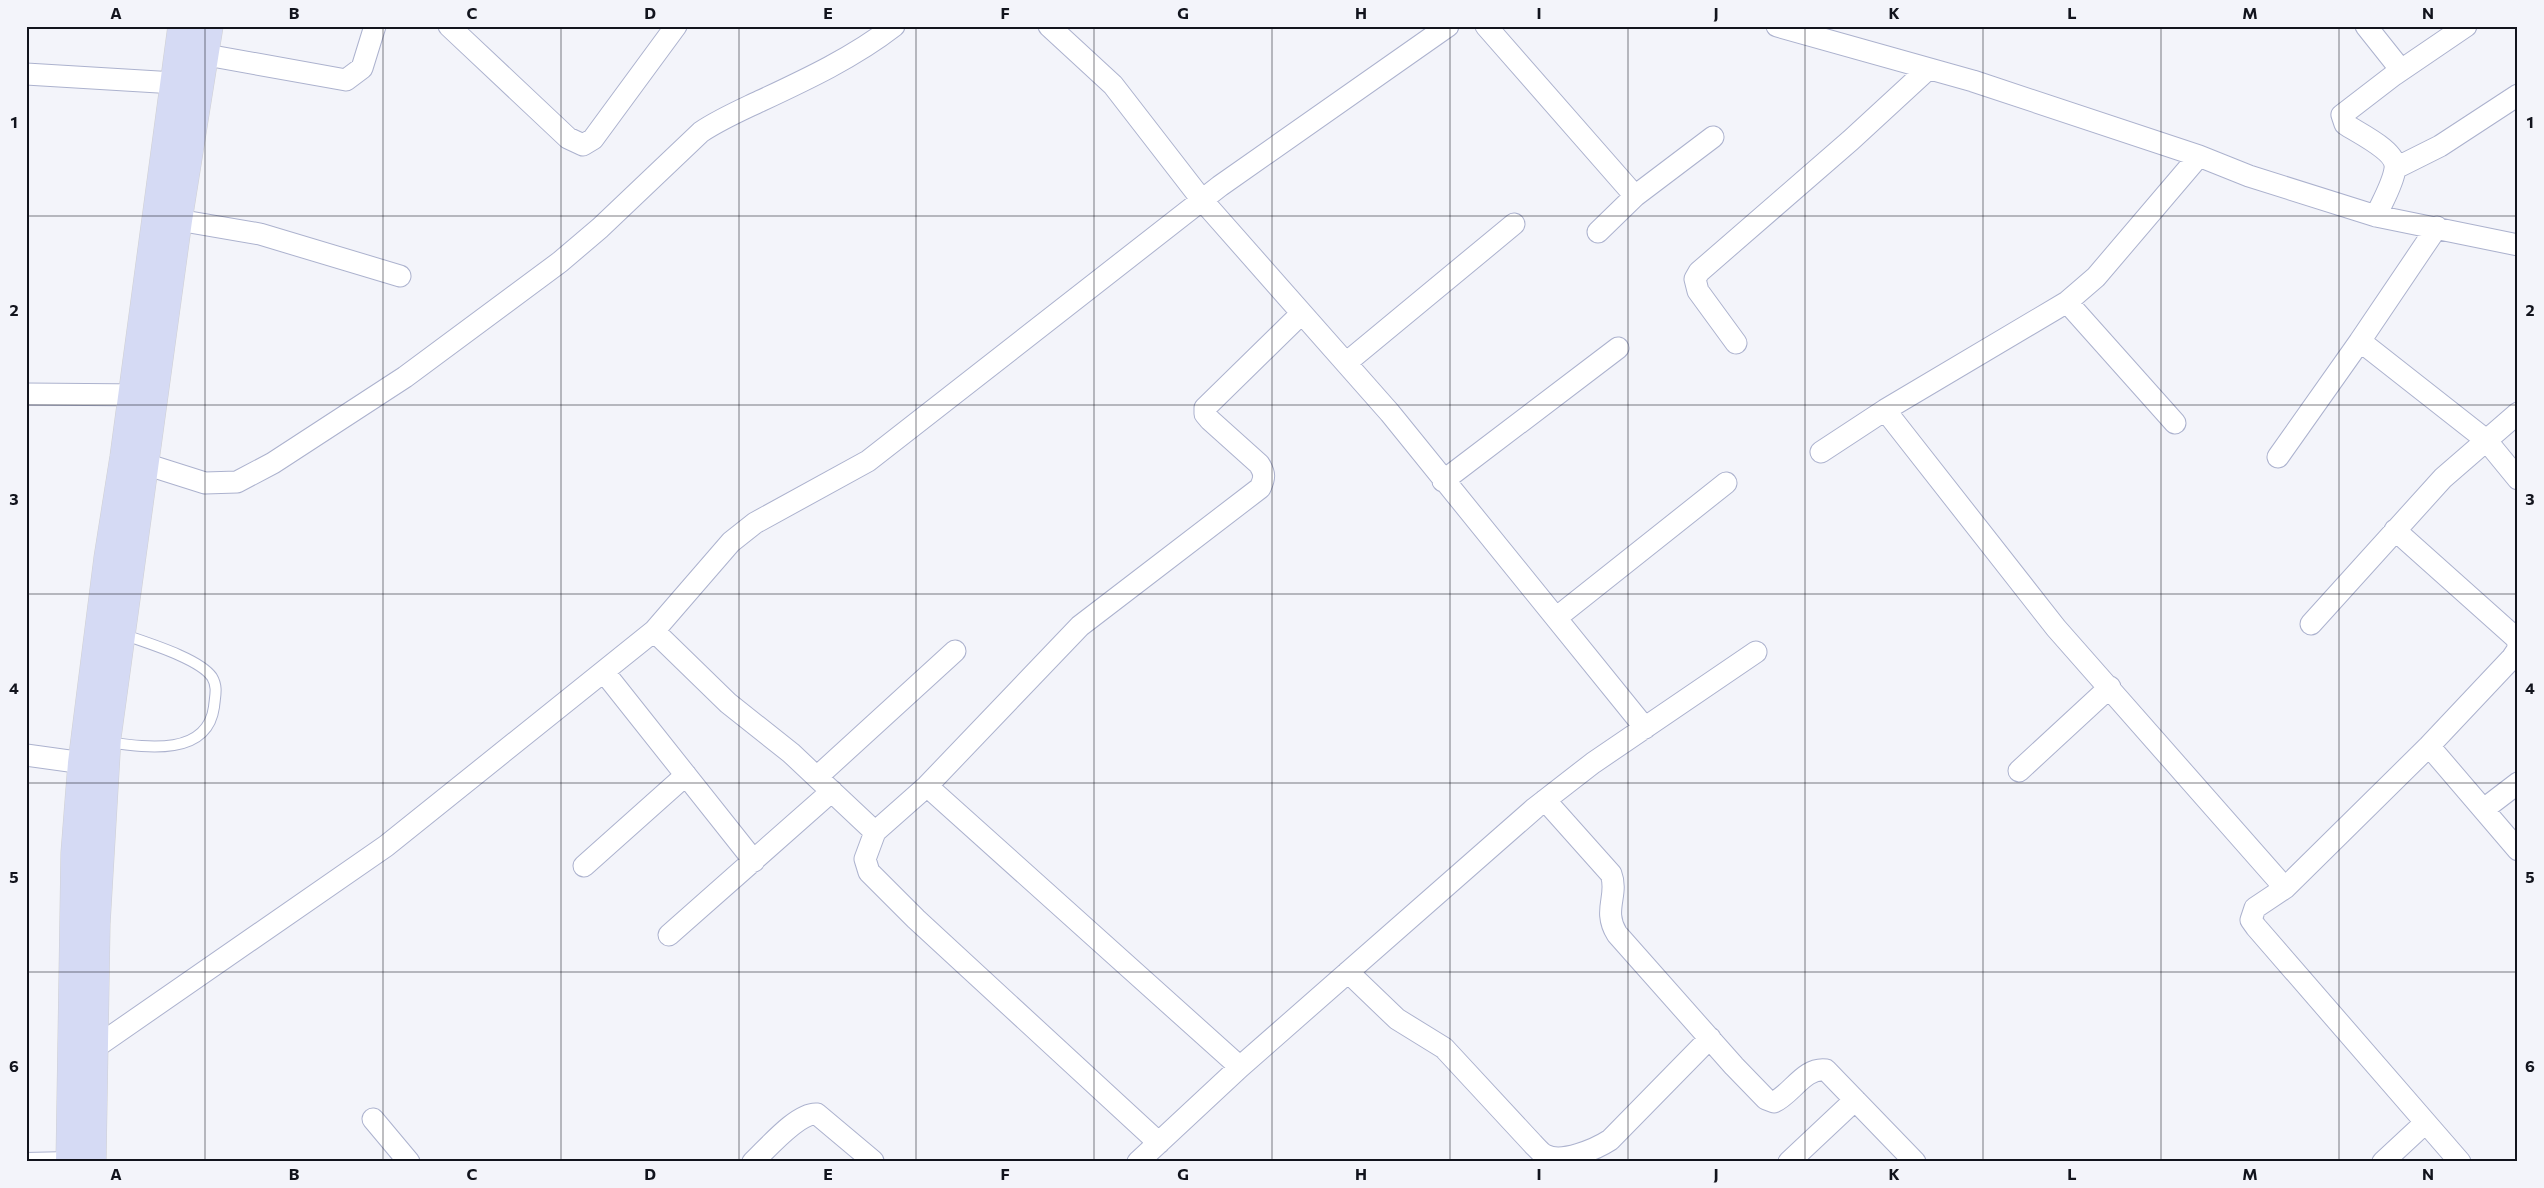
<svg xmlns="http://www.w3.org/2000/svg" width="2544" height="1188" viewBox="0 0 2544 1188" font-family="Commissioner,sans-serif">
<rect width="100%" height="100%" fill="#f3f4fa"/>
<g fill="none" stroke-linecap="round" stroke-linejoin="round">
<defs>
<path id="service" d="M 107,742 C 143,747 207,758 214,707 C 215,696 218,687 212,677 C 199,658 144,642 122,634
M 26,1158 L 69,1157"/>
<path id="minor" d="M 449,26 L 568,138 L 583,145 L 593,139 L 676,26
M 1049,26 L 1113,85 L 1202,200 L 1390,413 L 1645,728
M 1486,26 L 1635,196
M 1777,26 L 1973,81 L 2199,156 L 2249,176 L 2376,216 L 2518,245
M 2366,26 L 2401,70
M 190,52 L 346,80 L 362,68 L 375,26
M 26,74 L 175,83
M 2396,168 L 2440,146 L 2518,95
M 2376,216 C 2382,202 2393,184 2395,169 C 2398,151 2358,133 2345,124 L 2342,115 L 2394,75 L 2466,26
M 178,220 L 260,234 L 400,276
M 2437,227 L 2360,341 L 2486,440 L 2518,479
M 1598,232 L 1635,196 L 1713,137
M 2067,302 L 2175,423
M 1736,343 L 1698,291 L 1695,279 L 1699,272 L 1851,140 L 1927,70
M 1346,363 L 1514,224
M 26,394 L 146,395
M 1885,410 L 2056,628 L 2285,888
M 1821,452 L 1885,410 L 2067,302 L 2096,277 L 2199,156
M 2278,457 L 2360,341
M 145,464 L 205,483 L 237,482 L 273,463 L 405,377 L 560,262 L 600,228 L 701,132 C 719,120 737,112 756,103 C 803,81 853,58 894,26
M 1443,481 L 1618,348
M 2395,530 L 2517,639 L 2518,645
M 1556,618 L 1726,483
M 2311,624 L 2443,478 L 2518,413
M 654,631 L 728,703 L 791,753 L 875,832
M 604,672 L 754,861
M 2429,746 L 2518,850
M 26,755 L 98,765
M 2019,771 L 2110,687
M 817,777 L 955,651
M 927,786 L 1240,1067
M 1545,800 L 1611,874 C 1619,895 1602,910 1617,934 L 1734,1066 L 1766,1099 L 1774,1102 C 1792,1094 1804,1067 1826,1070 L 1915,1162
M 2484,809 L 2518,783
M 584,866 L 686,775
M 669,935 L 832,791
M 1348,972 L 1397,1019 L 1444,1048 L 1533,1144 C 1537,1148 1541,1153 1545,1155 C 1562,1164 1596,1149 1610,1140 L 1710,1038
M 93,1049 L 386,846 L 654,631 L 731,542 L 755,523 L 868,461 L 1220,186 L 1448,26
M 373,1119 L 409,1162
M 1159,1143 L 916,919 L 869,872 L 865,859 L 875,832 L 927,786 L 1080,626 L 1260,488 C 1265,478 1265,473 1259,464 L 1210,420 L 1205,414 L 1205,408 L 1301,314
M 753,1162 C 767,1149 798,1112 817,1114 L 873,1161
M 1138,1162 L 1240,1067 L 1535,808 L 1593,763 L 1756,652
M 1789,1162 L 1855,1100
M 2383,1162 L 2425,1123
M 2460,1162 L 2256,927 L 2251,920 L 2255,908 L 2285,888 L 2429,746 L 2512,658 L 2518,649"/>
<path id="primary" d="M 70,1162 L 75,853 L 82,763 L 108,558 L 124,457 L 182,26
M 92,1162 L 96,924 L 107,737 L 178,220 L 209,26"/>
</defs>
<use href="#service" stroke="#acb2ce" stroke-width="12"/>
<use href="#minor" stroke="#acb2ce" stroke-width="23"/>
<use href="#primary" stroke="#d0d0d2" stroke-width="29"/>
<use href="#service" stroke="#fff" stroke-width="10"/>
<use href="#minor" stroke="#fff" stroke-width="21"/>
<use href="#primary" stroke="#d5daf4" stroke-width="28"/>
</g>
<path fill="none" stroke="#12141d" stroke-width="1" stroke-opacity="0.55" d="M 205,26 L 205,1162M 383,26 L 383,1162M 561,26 L 561,1162M 739,26 L 739,1162M 916,26 L 916,1162M 1094,26 L 1094,1162M 1272,26 L 1272,1162M 1450,26 L 1450,1162M 1628,26 L 1628,1162M 1805,26 L 1805,1162M 1983,26 L 1983,1162M 2161,26 L 2161,1162M 2339,26 L 2339,1162M 26,216 L 2518,216M 26,405 L 2518,405M 26,594 L 2518,594M 26,783 L 2518,783M 26,972 L 2518,972"/>
<rect width="2544" height="1188" fill="none" stroke="#f3f4fa" stroke-width="55"/>
<rect x="28" y="28" width="2488" height="1132" fill="none" stroke="#12141d" stroke-width="2"/>
<g font-size="16" text-anchor="middle" font-weight="bold" fill="#12141d">
<text x="116" y="19">A</text>
<text x="294" y="19">B</text>
<text x="472" y="19">C</text>
<text x="650" y="19">D</text>
<text x="828" y="19">E</text>
<text x="1005" y="19">F</text>
<text x="1183" y="19">G</text>
<text x="1361" y="19">H</text>
<text x="1539" y="19">I</text>
<text x="1716" y="19">J</text>
<text x="1894" y="19">K</text>
<text x="2072" y="19">L</text>
<text x="2250" y="19">M</text>
<text x="2428" y="19">N</text>
<text x="14" y="128">1</text>
<text x="2530" y="128">1</text>
<text x="14" y="316">2</text>
<text x="2530" y="316">2</text>
<text x="14" y="505">3</text>
<text x="2530" y="505">3</text>
<text x="14" y="694">4</text>
<text x="2530" y="694">4</text>
<text x="14" y="883">5</text>
<text x="2530" y="883">5</text>
<text x="14" y="1072">6</text>
<text x="2530" y="1072">6</text>
<text x="116" y="1180">A</text>
<text x="294" y="1180">B</text>
<text x="472" y="1180">C</text>
<text x="650" y="1180">D</text>
<text x="828" y="1180">E</text>
<text x="1005" y="1180">F</text>
<text x="1183" y="1180">G</text>
<text x="1361" y="1180">H</text>
<text x="1539" y="1180">I</text>
<text x="1716" y="1180">J</text>
<text x="1894" y="1180">K</text>
<text x="2072" y="1180">L</text>
<text x="2250" y="1180">M</text>
<text x="2428" y="1180">N</text>
</g>
</svg>
